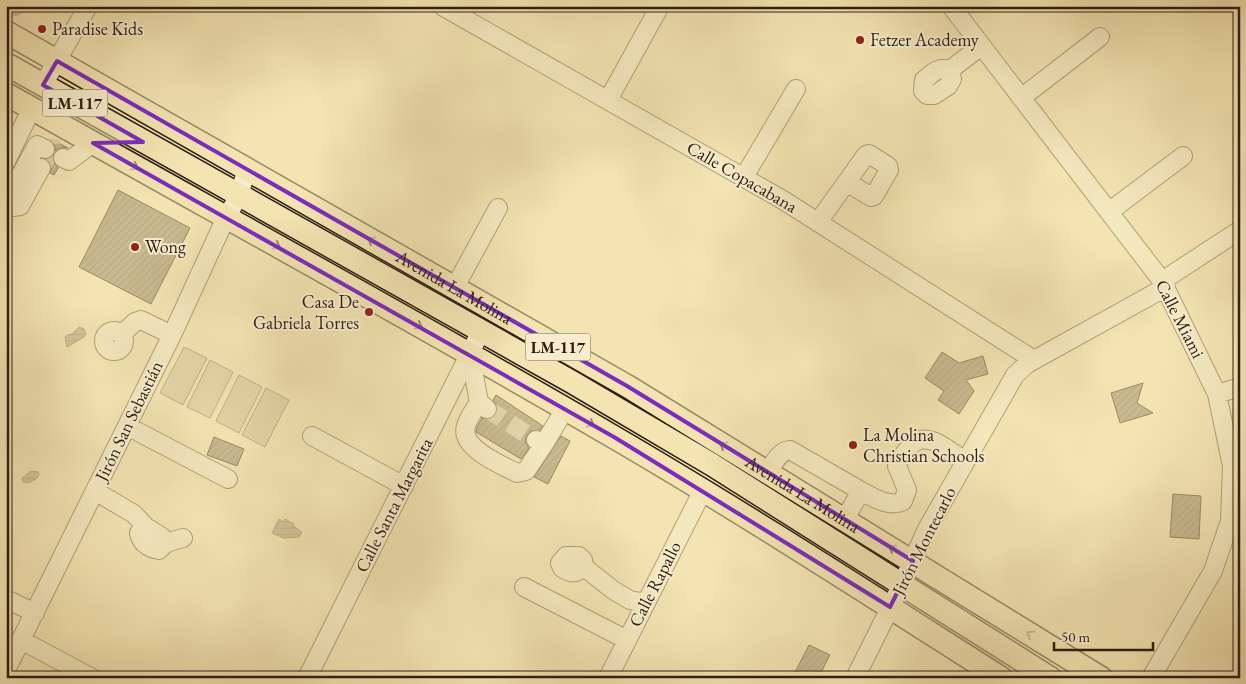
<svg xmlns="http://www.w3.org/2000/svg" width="1246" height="684" viewBox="0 0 1246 684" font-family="'EB Garamond',serif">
<defs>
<pattern id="water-rules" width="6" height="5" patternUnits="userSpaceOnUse" patternTransform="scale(1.25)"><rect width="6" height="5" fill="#b0a17c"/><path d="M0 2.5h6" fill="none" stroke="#908364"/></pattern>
<pattern id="building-hatch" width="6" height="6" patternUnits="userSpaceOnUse" patternTransform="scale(1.25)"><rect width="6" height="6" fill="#948565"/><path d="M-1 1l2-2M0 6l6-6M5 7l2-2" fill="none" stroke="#796c52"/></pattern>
</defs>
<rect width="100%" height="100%" fill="#f3e4b2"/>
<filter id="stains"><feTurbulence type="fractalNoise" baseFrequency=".004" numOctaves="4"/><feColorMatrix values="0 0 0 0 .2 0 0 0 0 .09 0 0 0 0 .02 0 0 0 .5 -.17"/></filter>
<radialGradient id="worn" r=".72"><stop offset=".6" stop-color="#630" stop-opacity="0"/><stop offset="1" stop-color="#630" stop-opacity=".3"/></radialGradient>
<path fill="#d1c297" stroke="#7f7054" d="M 184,347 L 207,358 L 183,405 L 160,393 Z
M 210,360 L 233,372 L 210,418 L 187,407 Z
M 239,375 L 262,387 L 239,433 L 216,421 Z
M 266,388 L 289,400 L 265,447 L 242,435 Z"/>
<path fill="url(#water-rules)" stroke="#7c6d52" d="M 12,6 L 24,6 L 20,14 C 16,16 13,16 10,12 Z
M 79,327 L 84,329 L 86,334 L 84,337 L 67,347 L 65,337 L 67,335 L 72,334 Z
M 31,471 L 38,472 L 39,475 L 36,479 L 28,483 L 23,482 L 22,478 Z
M 279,519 L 283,522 L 285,519 L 294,524 L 293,526 L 302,532 L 299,537 L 284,538 L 272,533 Z"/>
<path fill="url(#building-hatch)" stroke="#2d1e12" d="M 51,139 L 68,148 L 62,147 L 55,151 L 56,148 Z
M 53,156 L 54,163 L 58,168 L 54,175 L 50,173 L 52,167 L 47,159 Z
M 118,190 L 190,228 L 151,304 L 79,267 Z
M 942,352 L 959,363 L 983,356 L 988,374 L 966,380 L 974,391 L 959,414 L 938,400 L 944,391 L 925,378 Z
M 1143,383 L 1137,403 L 1153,413 L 1120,423 L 1111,393 Z
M 496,395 L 543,426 L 540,430 L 531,431 L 527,435 L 525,441 L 529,448 L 521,459 L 476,432 L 477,427 L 482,418 L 490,419 L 495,416 L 497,406 L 493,400 Z
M 561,436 L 570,441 L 548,484 L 534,477 Z
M 214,437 L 244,449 L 237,466 L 207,455 Z
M 1173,494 L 1201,496 L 1199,539 L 1170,537 Z
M 809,645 L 830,655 L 818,678 L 792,678 Z"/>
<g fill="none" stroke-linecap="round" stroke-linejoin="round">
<path stroke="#cbbc92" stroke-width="18" stroke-dasharray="18 9" stroke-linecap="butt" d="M 41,168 L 50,152 L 51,139
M 487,409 L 536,440"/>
<defs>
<path id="minor" d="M 442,6 L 783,200 L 1034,360
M 951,6 L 1162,281 L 1217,394 L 1232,466 L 1230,521 L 1213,571 L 1151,678
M 950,70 L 952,79 L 948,86 L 934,95 L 927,95 L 923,91 L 924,80 C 933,73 938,66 950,70 L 981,46
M 43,85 L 88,6
M 1021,98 L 1100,37
M 608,100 L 660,6
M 63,158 L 69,161 L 93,143
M 6,161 L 32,108
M 744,177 L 796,89
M 6,202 L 37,145 L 45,149
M 6,208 L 20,206 L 41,168
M 1110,211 L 1183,156
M 818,222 L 866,155 L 869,154 L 888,166 L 889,170 L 874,196 L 871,197 L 847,182
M 1162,281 L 1240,230
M 455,287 L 498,208
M104 341a10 10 0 1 1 20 0a10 10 0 1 1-20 0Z
M 121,335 L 135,322 L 141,320 L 172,335
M 470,354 L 479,402 L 487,409
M 1217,394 L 1240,387
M 479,402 C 475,409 468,418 466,426 C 459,448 502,465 517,473 L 526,471 L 544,444
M 127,426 L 228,479
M 312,436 L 404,486
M 536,440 L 544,444 L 565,409
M 902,457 C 905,453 910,445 915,442 C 932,432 951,454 966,461
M 768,472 C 774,463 779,451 790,450 L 861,491
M 95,491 L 134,514 L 146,527
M 845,519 L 861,491 C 874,498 890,508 903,501 L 907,490 L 897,466
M 166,543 L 162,537 L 146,527 L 139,533 C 141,544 148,548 159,550 L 166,543 L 183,538
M 584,567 C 576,574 571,574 562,568 L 560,563 L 566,556 L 579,556 L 583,560 L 584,567 L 613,590 L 630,600 L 646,603
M 524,587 L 627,640
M 6,599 L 35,613
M 21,640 L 92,678
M 6,670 L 172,335 L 222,226 L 239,195 L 247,169
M 307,678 L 481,331
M 608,678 L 703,490
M 855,678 L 902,584 L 927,529 L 1015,375 L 1027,364 L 1034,360 L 1166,287"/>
<g id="major">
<path id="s1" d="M 6,32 L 627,386 L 1101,678"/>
<path d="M 6,64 L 572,382 L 711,464 L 1050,678"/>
<path d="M 6,94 C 208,208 412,319 612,436 C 744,513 872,596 1001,678"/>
</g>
</defs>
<use href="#minor" stroke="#5e503a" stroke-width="20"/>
<use href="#major" stroke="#2d1e12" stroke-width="25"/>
<use href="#minor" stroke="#f7edcd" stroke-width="18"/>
<use href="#major" stroke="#f3e4b2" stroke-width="22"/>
</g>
<defs><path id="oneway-chevron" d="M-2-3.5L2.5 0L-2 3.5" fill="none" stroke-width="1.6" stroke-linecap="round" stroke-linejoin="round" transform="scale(1.25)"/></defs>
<g stroke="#9a8b6a">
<use href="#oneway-chevron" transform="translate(135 167) rotate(29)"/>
<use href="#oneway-chevron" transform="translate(371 240) rotate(-150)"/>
<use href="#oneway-chevron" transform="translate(277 246) rotate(29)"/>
<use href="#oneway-chevron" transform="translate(419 326) rotate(29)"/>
<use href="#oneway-chevron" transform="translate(591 424) rotate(30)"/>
<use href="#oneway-chevron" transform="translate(723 445) rotate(-149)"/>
<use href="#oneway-chevron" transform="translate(892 548) rotate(-149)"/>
<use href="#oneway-chevron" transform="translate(1030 634) rotate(-148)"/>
</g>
<path d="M0 0H1246V684H0ZM 57,61 L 627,386 L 913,561 L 890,607 L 614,437 L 93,143 L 143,142 L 43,85 Z" fill="#f3e4b2" fill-opacity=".55" fill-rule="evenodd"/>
<path fill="none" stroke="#7b2cbf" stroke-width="4" stroke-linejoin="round" d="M 57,61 L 627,386 L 913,561 L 890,607 L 614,437 L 93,143 L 143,142 L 43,85 Z"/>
<g fill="#8f2418" stroke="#f7edcd" stroke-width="2">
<circle cx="42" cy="29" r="5"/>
<circle cx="860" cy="40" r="5"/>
<circle cx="135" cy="247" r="5"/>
<circle cx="369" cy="312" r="5"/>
<circle cx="853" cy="445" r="5"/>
</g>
<g text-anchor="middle" stroke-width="4" stroke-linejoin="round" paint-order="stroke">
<g fill="#f7edcd" stroke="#6a5c4a" stroke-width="1">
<rect x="42.5" y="89.5" width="65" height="27" rx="4"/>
<rect x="525.5" y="333.5" width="65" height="27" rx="4"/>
</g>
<g font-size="16" font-weight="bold" fill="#2d1e12">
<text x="75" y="109">LM-117</text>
<text x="558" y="353">LM-117</text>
</g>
<g font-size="18" fill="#2d1e12" stroke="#f7edcd" text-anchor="start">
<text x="52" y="35">Paradise Kids</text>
<text x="870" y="46">Fetzer Academy</text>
<text x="145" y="253">Wong</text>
<text x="359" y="308" text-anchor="end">Casa De<tspan x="359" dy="21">Gabriela Torres</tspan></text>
<text x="863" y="441">La Molina<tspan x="863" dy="21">Christian Schools</tspan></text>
</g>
<g font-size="18" fill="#2d1e12" stroke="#f7edcd">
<text transform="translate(742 177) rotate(30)" y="6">Calle Copacabana</text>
<text dy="6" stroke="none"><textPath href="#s1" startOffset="516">Avenida La Molina</textPath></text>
<text transform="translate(1180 319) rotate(63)" y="6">Calle Miami</text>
<text transform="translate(129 421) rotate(-64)" y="6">Jirón San Sebastián</text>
<text dy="6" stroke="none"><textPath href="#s1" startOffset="921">Avenida La Molina</textPath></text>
<text transform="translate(394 505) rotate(-63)" y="6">Calle Santa Margarita</text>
<text transform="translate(924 541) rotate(-63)" y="6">Jirón Montecarlo</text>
<text transform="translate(655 584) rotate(-63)" y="6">Calle Rapallo</text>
</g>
</g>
<rect width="1246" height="684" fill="none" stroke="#f3e4b2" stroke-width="25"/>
<rect x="8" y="8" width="1231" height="669" fill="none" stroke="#2d1e12" stroke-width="2.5"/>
<rect x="12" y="12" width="1221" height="659" fill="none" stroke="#2d1e12"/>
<path d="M1054 642v8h99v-8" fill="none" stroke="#2d1e12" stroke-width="2.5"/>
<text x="1061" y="642" font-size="15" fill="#2d1e12" stroke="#f7edcd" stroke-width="4" paint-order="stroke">50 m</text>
<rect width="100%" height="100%" filter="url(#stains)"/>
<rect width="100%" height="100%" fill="url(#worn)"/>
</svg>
